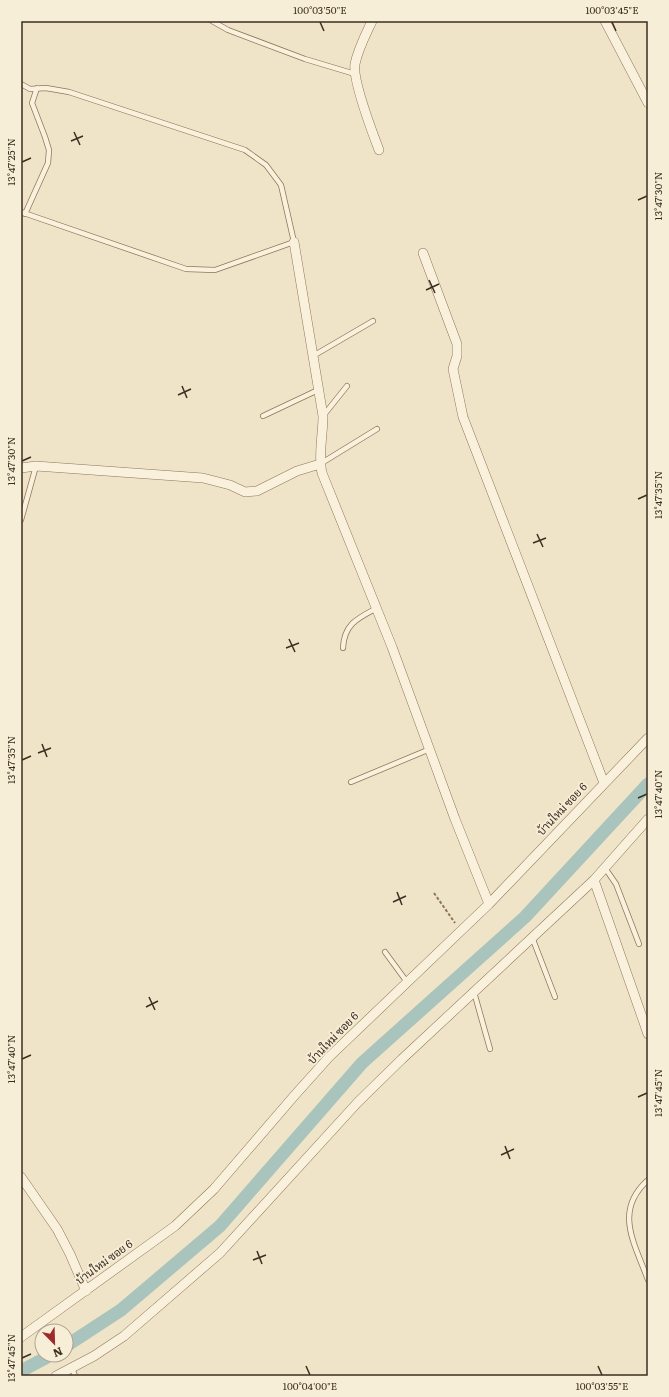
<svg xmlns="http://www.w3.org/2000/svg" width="669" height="1397" font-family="Literata,Sarabun,serif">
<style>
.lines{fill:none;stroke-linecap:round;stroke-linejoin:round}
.canal{stroke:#a9c4bc;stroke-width:13}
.lane-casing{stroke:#8d765c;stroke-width:6}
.street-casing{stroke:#8d765c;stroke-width:10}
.path{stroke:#8d765c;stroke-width:2;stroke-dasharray:3 2;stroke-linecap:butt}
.lane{stroke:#faf1dc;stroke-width:4.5}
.street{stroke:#faf1dc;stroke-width:9}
.ticks{fill:none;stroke:#3d2e20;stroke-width:1.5}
.labels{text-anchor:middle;stroke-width:3.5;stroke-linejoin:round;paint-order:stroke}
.street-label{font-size:11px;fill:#3d2e20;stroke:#f7eed8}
.neatline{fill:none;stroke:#3d2e20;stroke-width:1.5}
.ticks-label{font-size:10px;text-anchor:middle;fill:#3d2e20}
</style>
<rect width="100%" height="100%" fill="#f0e4c8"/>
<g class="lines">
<!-- canal -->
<path class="canal" d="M 66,1346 L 121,1310 L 220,1226 L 362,1063 L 525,917 L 648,784
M 21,1371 L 51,1355"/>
<defs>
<path id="lane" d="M 212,21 L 228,30 L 305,59 L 355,74
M 21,84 L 30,89 L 46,88 L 69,92 L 245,150 L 266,165 L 281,185 L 294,242 L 215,270 L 186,269 L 21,212
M 25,214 L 48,163 L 49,150 L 45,137 L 32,103 L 37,88
M 313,356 L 373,321
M 263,416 L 318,390
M 323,416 L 347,386
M 320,464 L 377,429
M 21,520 L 36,466
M 343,648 C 344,624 358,618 377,608
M 351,782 L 430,749
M 605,868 L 616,884 L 639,944
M 532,937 L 555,997
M 385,952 L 407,982
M 474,992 L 490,1049
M 648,1180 C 613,1211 635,1244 648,1280
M 72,1368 L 75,1376"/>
<path id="street" d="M 372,21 C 366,34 358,49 355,64 C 352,80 373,134 379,150
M 605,21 L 648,103
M 294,242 L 323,416 C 323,434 318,456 322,473 L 392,647 L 455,819 L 489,904
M 423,253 L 457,344 L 457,356 L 453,369 L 463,417 L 604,783
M 21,468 L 36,466 L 203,478 L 230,485 L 245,492 L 257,491 L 297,471 L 320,464
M 594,880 L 648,1034
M 21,1177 L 57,1229 L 70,1254 L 86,1291
M 21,1337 L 175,1226 L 214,1189 L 294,1096 L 329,1057 L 489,904 L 648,738
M 56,1376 L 94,1356 L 124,1336 L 220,1253 L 358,1102 L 402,1059 L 594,880 L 648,819"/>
</defs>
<!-- lane casing -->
<use href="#lane" class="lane-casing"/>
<!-- street casing -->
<use href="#street" class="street-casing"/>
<!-- path -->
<path class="path" d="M 434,893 L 455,923"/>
<!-- lane -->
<use href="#lane" class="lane"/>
<!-- street -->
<use href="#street" class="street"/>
</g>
<!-- ticks -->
<path class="ticks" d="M 320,22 L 324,31M 612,22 L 616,31M 74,132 L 80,145M 71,141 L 83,136M 22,162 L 31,158M 638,200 L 647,196M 429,280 L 435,293M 426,290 L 439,284M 182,386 L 187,398M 178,395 L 191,389M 22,461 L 31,457M 638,499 L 647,495M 537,534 L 543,547M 533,543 L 546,538M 289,639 L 295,652M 286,648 L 299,643M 42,744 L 47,757M 38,753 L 51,748M 22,760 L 31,756M 638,798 L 647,794M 397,892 L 402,905M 393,902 L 406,896M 149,997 L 155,1010M 146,1007 L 158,1001M 22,1059 L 31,1055M 638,1097 L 647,1093M 505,1146 L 510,1159M 501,1155 L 514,1149M 257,1251 L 262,1264M 253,1260 L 266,1255M 22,1358 L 31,1354M 306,1366 L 310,1375M 598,1366 L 602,1375"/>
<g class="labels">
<!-- street labels -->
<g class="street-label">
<text transform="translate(562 809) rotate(-47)" y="4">บ้านใหม่ ซอย 6</text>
<text transform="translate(333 1038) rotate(-46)" y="4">บ้านใหม่ ซอย 6</text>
<text transform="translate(104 1262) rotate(-36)" y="4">บ้านใหม่ ซอย 6</text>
</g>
</g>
<!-- border -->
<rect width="669" height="1397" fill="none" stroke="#f7eed8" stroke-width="44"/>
<!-- north arrow -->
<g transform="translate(54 1343) rotate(157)"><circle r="19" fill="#f7eed8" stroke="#ada18e"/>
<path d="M0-3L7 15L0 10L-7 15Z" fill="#9e2a2b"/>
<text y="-6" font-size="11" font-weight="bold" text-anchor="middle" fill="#3d2e20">N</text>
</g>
<rect x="22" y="22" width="625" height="1353" class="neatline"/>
<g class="ticks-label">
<text x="320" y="14">100°03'50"E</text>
<text x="612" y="14">100°03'45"E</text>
<text transform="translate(11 162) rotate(-90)" y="4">13°47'25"N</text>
<text transform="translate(658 196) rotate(-90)" y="4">13°47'30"N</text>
<text transform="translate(11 461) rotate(-90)" y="4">13°47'30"N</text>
<text transform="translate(658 495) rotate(-90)" y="4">13°47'35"N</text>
<text transform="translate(11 760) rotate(-90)" y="4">13°47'35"N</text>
<text transform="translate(658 794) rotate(-90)" y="4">13°47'40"N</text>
<text transform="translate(11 1059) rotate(-90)" y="4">13°47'40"N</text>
<text transform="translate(658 1093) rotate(-90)" y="4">13°47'45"N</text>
<text transform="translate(11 1358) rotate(-90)" y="4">13°47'45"N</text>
<text x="310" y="1390">100°04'00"E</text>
<text x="602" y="1390">100°03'55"E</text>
</g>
</svg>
